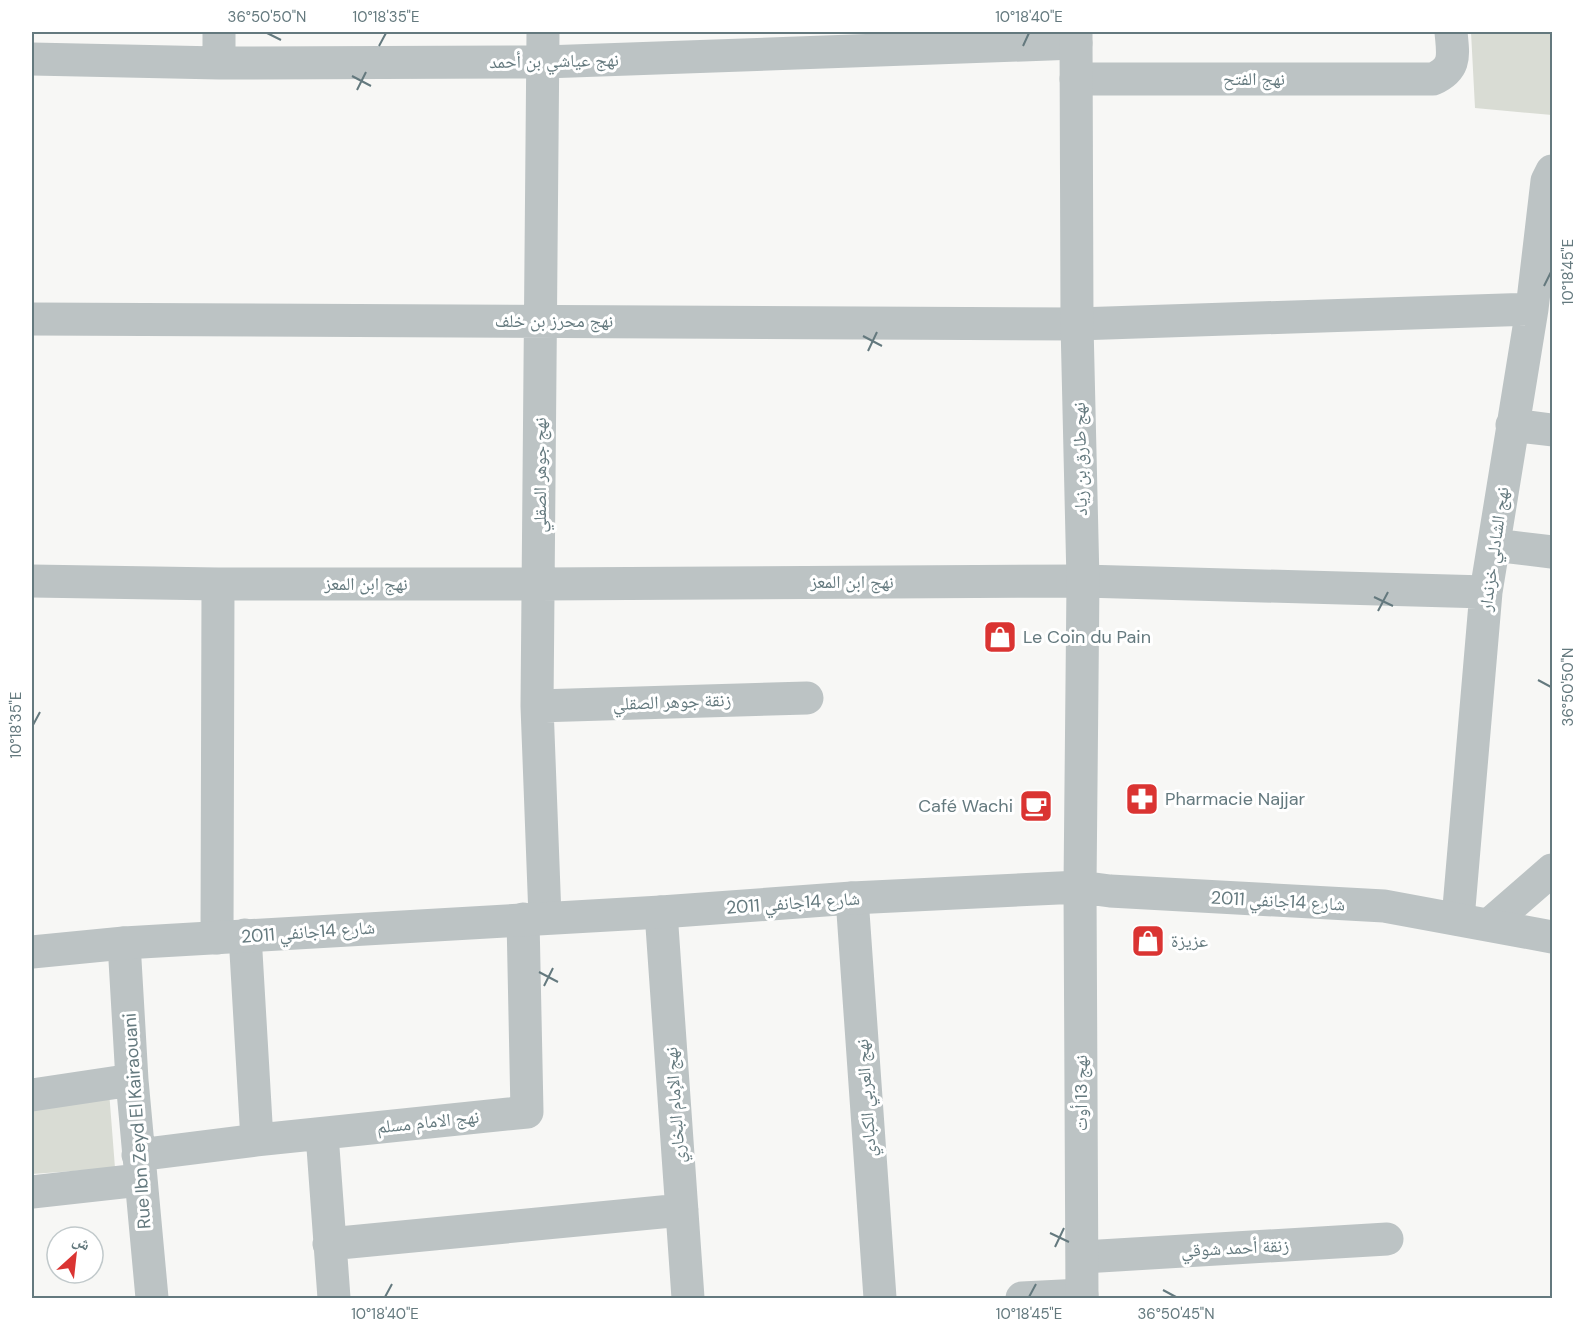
<svg xmlns="http://www.w3.org/2000/svg" width="1584" height="1330" font-family="'DM Sans','Noto Naskh Arabic',sans-serif">
<style>
.green{fill:#d9dcd4}
.lines{fill:none;stroke-linecap:round;stroke-linejoin:round}
.minor{stroke:#bcc3c4;stroke-width:33}
.tertiary{stroke:#bcc3c4;stroke-width:33}
.ticks{fill:none;stroke:#64797e;stroke-width:2}
.labels{text-anchor:middle;stroke-width:6;stroke-linejoin:round;paint-order:stroke}
.street-label{font-size:18px;fill:#64797e;stroke:#fff}
.poi-label{font-size:18px;fill:#64797e;stroke:#fff;text-anchor:start}
.neatline{fill:none;stroke:#64797e;stroke-width:2}
.ticks-label{font-size:15px;text-anchor:middle;fill:#64797e}
</style>
<rect width="100%" height="100%" fill="#f7f7f5"/>
<!-- green -->
<path class="green" d="M 1471,32 L 1552,32 L 1552,115 L 1475,108 Z
M 109,1091 L 115,1168 L 32,1174 L 32,1096 Z"/>
<g class="lines">
<!-- minor -->
<path class="minor" d="M 219,32 L 219,63
M 543,32 L 537,706 L 545,917
M 32,59 L 219,63 L 544,62 L 1076,43
M 1076,79 L 1433,79 C 1457,68 1453,55 1451,32
M 32,319 L 1077,324 L 1532,309
M 1512,425 L 1552,430
M 1494,545 L 1552,552
M 32,581 L 218,584 L 539,584 L 1083,581 L 1486,592
M 537,706 L 807,698
M 852,898 L 880,1298
M 661,912 L 688,1298
M 1458,919 L 1486,592 L 1532,309 L 1547,181 L 1552,171
M 1490,924 L 1552,870
M 245,935 L 257,1140
M 217,938 L 218,584
M 124,943 L 132,1080 L 152,1298
M 32,1095 L 132,1080
M 322,1134 L 334,1298
M 138,1155 L 257,1140 L 527,1112 L 523,919
M 32,1192 L 140,1180
M 329,1244 L 682,1210
M 1083,1257 L 1387,1239
M 1022,1298 L 1082,1295"/>
<!-- tertiary -->
<path class="tertiary" d="M 1076,32 L 1077,324 L 1083,581 L 1080,887 L 1082,1298
M 32,952 L 124,943 L 661,912 L 852,898 L 1080,887 L 1110,891 L 1384,906 L 1552,937"/>
</g>
<!-- ticks -->
<path class="ticks" d="M 267,33 L 281,40M 379,46 L 386,33M 1023,46 L 1029,33M 352,76 L 371,86M 357,90 L 366,72M 1544,286 L 1551,272M 863,336 L 882,346M 868,351 L 877,332M 1374,597 L 1393,606M 1378,611 L 1388,592M 1538,680 L 1551,687M 33,725 L 40,712M 539,972 L 558,982M 544,986 L 553,968M 1050,1233 L 1069,1242M 1055,1247 L 1064,1228M 1163,1290 L 1176,1297M 385,1297 L 392,1284M 1029,1297 L 1036,1284"/>
<!-- icons -->
<defs>
<symbol id="shop-square" viewBox="-11 -11 22 22"><rect x="-9" y="-9" width="18" height="18" rx="4" fill="#da3432" stroke="#fff"/><path d="M-5-2.5h2.3a2.7 3.5 0 0 1 5.4 0H5L5.5 6h-11ZM-1.5-2.5h3a1.5 2.3 0 0 0-3 0Z" fill="#fff"/></symbol>
<symbol id="pharmacy-square" viewBox="-11 -11 22 22"><rect x="-9" y="-9" width="18" height="18" rx="4" fill="#da3432" stroke="#fff"/><path d="M-2-6h4v4h4v4h-4v4h-4v-4h-4v-4h4Z" fill="#fff"/></symbol>
<symbol id="cafe-square" viewBox="-11 -11 22 22"><rect x="-9" y="-9" width="18" height="18" rx="4" fill="#da3432" stroke="#fff"/><path d="M-5.5-4.5H6V0H3Q3 3.5 0 3.5H-2.5Q-5.5 3.5-5.5 0ZM3-3.2v2h1.7v-2ZM-6 4.5H4V6H-6Z" fill="#fff"/></symbol>
</defs>
<g fill-rule="evenodd">
<use href="#shop-square" x="981" y="618" width="38" height="38"/>
<use href="#pharmacy-square" x="1123" y="780" width="38" height="38"/>
<use href="#cafe-square" x="1017" y="787" width="38" height="38"/>
<use href="#shop-square" x="1129" y="922" width="38" height="38"/>
</g>
<g class="labels">
<!-- street labels -->
<g class="street-label">
<text transform="translate(554 61) rotate(-1)" y="6">نهج عياشي بن أحمد</text>
<text x="1254" y="85">نهج الفتح</text>
<text x="554" y="327">نهج محرز بن خلف</text>
<text transform="translate(1080 459) rotate(-91)" y="6">نهج طارق بن زياد</text>
<text transform="translate(540 475) rotate(-90)" y="6">نهج جوهر الصقلي</text>
<text transform="translate(1494 549) rotate(-82)" y="6">نهج الشادلي خزندار</text>
<text x="852" y="588">نهج ابن المعز</text>
<text x="366" y="590">نهج ابن المعز</text>
<text transform="translate(672 702) rotate(-2)" y="6">زنقة جوهر الصقلي</text>
<text transform="translate(1278 901) rotate(3)" y="6">شارع 14جانفي 2011</text>
<text transform="translate(793 903) rotate(-4)" y="6">شارع 14جانفي 2011</text>
<text transform="translate(308 932) rotate(-4)" y="6">شارع 14جانفي 2011</text>
<text transform="translate(1081 1093) rotate(-90)" y="6">نهج 13 أوت</text>
<text transform="translate(866 1098) rotate(-94)" y="6">نهج العربي الكبادي</text>
<text transform="translate(675 1105) rotate(-94)" y="6">نهج الإمام البخاري</text>
<text transform="translate(137 1121) rotate(-94)" y="6">Rue Ibn Zeyd El Kairaouani</text>
<text transform="translate(428 1122) rotate(-6)" y="6">نهج الامام مسلم</text>
<text transform="translate(1235 1248) rotate(-3)" y="6">زنقة أحمد شوقي</text>
</g>
<!-- poi labels -->
<g class="poi-label">
<text x="1023" y="643">Le Coin du Pain</text>
<text x="1165" y="805">Pharmacie Najjar</text>
<text x="1013" y="812" text-anchor="end">Café Wachi</text>
<text x="1171" y="947">عزيزة</text>
</g>
</g>
<!-- border -->
<rect width="1584" height="1330" fill="none" stroke="#ffffff" stroke-width="66"/>
<!-- north arrow -->
<g transform="translate(75 1255) rotate(27)"><circle r="28" fill="#ffffff" stroke="#c1c9cb" stroke-width="1.5"/>
<path d="M0-4.5L10 22L0 15L-10 22Z" fill="#da3432"/>
<text y="-9" font-size="16" font-weight="bold" text-anchor="middle" fill="#64797e">ش</text>
</g>
<rect x="33" y="33" width="1518" height="1264" class="neatline"/>
<g class="ticks-label">
<text x="267" y="22">36°50'50"N</text>
<text x="386" y="22">10°18'35"E</text>
<text x="1029" y="22">10°18'40"E</text>
<text transform="translate(1568 272) rotate(-90)" y="5">10°18'45"E</text>
<text transform="translate(1568 687) rotate(-90)" y="5">36°50'50"N</text>
<text transform="translate(16 725) rotate(-90)" y="5">10°18'35"E</text>
<text x="385" y="1319">10°18'40"E</text>
<text x="1029" y="1319">10°18'45"E</text>
<text x="1176" y="1319">36°50'45"N</text>
</g>
</svg>
